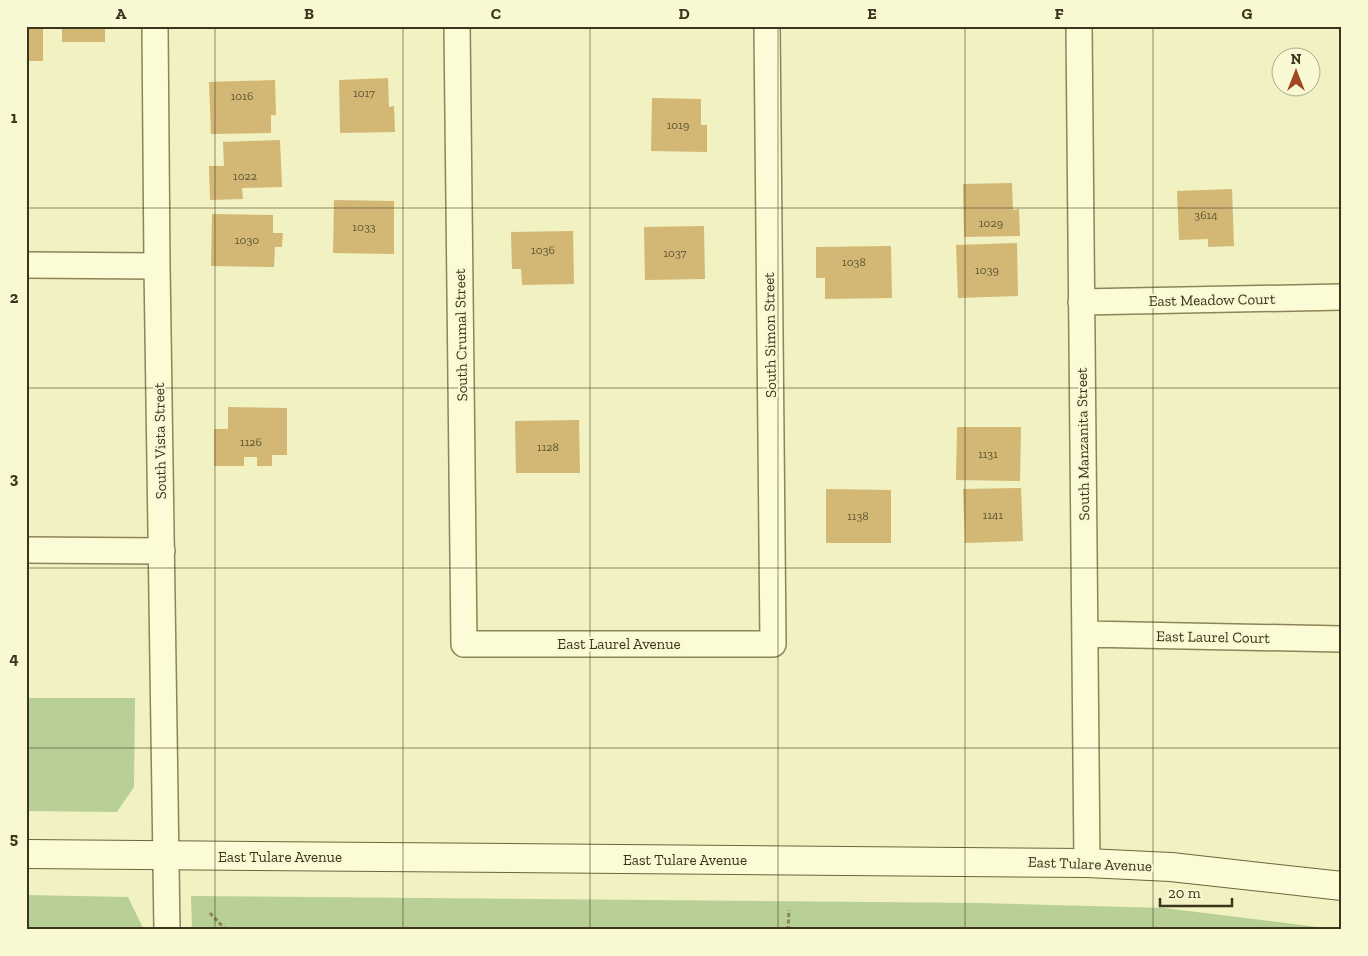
<svg xmlns="http://www.w3.org/2000/svg" width="1368" height="956" font-family="'Zilla Slab',serif">
<style>
.green{fill:#b8d095}
.building{fill:#d2b775}
.lines{fill:none;stroke-linecap:round;stroke-linejoin:round}
.street-casing{stroke:#8d8458;stroke-width:28}
.secondary-casing{stroke:#6f643b;stroke-width:30}
.path{stroke:#8d8458;stroke-width:3;stroke-dasharray:4 2.5;stroke-linecap:butt}
.street{stroke:#fbfbd6;stroke-width:25}
.secondary{stroke:#fbfbd6;stroke-width:28}
.grid{fill:none;stroke:#3b351d;stroke-width:1;stroke-opacity:0.55}
.labels{text-anchor:middle;stroke-width:4.5;stroke-linejoin:round;paint-order:stroke}
.number-label{font-size:12px;fill:#615633}
.street-label{font-size:15px;fill:#3b351d;stroke:#f8f8d2}
.neatline{fill:none;stroke:#3b351d;stroke-width:2}
.grid-label{font-size:16px;text-anchor:middle;font-weight:bold;fill:#3b351d}
</style>
<rect width="100%" height="100%" fill="#f1f1c2"/>
<!-- green -->
<path class="green" d="M 26,698 L 135,698 L 134,787 L 117,812 L 26,811 Z
M 26,895 L 128,897 L 144,930 L 26,930 Z
M 191,896 L 978,903 L 1164,908 L 1342,930 L 192,930 Z"/>
<!-- building -->
<path class="building" d="M 27,26 L 43,26 L 43,61 L 27,61 Z
M 62,26 L 105,26 L 105,42 L 62,42 Z
M 388,78 L 389,107 L 394,106 L 395,132 L 340,133 L 339,80 Z
M 275,80 L 276,115 L 271,115 L 271,133 L 211,134 L 209,82 Z
M 652,98 L 701,99 L 701,125 L 707,125 L 707,152 L 651,151 Z
M 280,140 L 282,187 L 242,188 L 243,199 L 210,200 L 209,166 L 224,166 L 223,142 Z
M 1012,183 L 1013,210 L 1019,209 L 1020,236 L 964,237 L 963,184 Z
M 1232,189 L 1234,246 L 1208,247 L 1208,239 L 1179,240 L 1177,191 Z
M 334,200 L 394,201 L 394,254 L 333,253 Z
M 212,214 L 273,215 L 273,233 L 283,233 L 282,247 L 275,247 L 274,267 L 211,266 Z
M 704,226 L 705,279 L 645,280 L 644,227 Z
M 573,231 L 574,284 L 522,285 L 521,269 L 512,269 L 511,232 Z
M 1017,243 L 1018,296 L 958,298 L 956,245 Z
M 891,246 L 892,298 L 825,299 L 825,278 L 816,278 L 816,247 Z
M 228,407 L 287,408 L 287,455 L 272,455 L 272,466 L 257,466 L 257,457 L 244,457 L 244,466 L 214,466 L 214,429 L 228,429 Z
M 579,420 L 580,473 L 516,473 L 515,421 Z
M 957,427 L 1021,427 L 1020,481 L 956,480 Z
M 1021,488 L 1023,541 L 965,543 L 963,489 Z
M 826,489 L 891,490 L 891,543 L 826,543 Z"/>
<g class="lines">
<defs>
<path id="street" d="M 155,26 L 157,266 L 167,930
M 457,26 L 464,644 L 773,644 L 767,26
M 1079,26 L 1087,863
M 26,265 L 157,266
M 1081,302 L 1342,297
M 26,550 L 162,551
M 1085,634 L 1342,639"/>
<path id="secondary" d="M 26,854 L 1087,863 L 1171,867 L 1342,886"/>
</defs>
<!-- street casing -->
<use href="#street" class="street-casing"/>
<!-- secondary casing -->
<use href="#secondary" class="secondary-casing"/>
<!-- path -->
<path class="path" d="M 210,913 L 226,930
M 602,930 L 603,930
M 788,930 L 789,910"/>
<!-- street -->
<use href="#street" class="street"/>
<!-- secondary -->
<use href="#secondary" class="secondary"/>
</g>
<!-- grid -->
<path class="grid" d="M 215,26 L 215,930M 403,26 L 403,930M 590,26 L 590,930M 778,26 L 778,930M 965,26 L 965,930M 1153,26 L 1153,930M 26,208 L 1342,208M 26,388 L 1342,388M 26,568 L 1342,568M 26,748 L 1342,748"/>
<g class="labels">
<!-- number labels -->
<g class="number-label">
<text x="364" y="97">1017</text>
<text x="242" y="100">1016</text>
<text x="678" y="129">1019</text>
<text x="245" y="180">1022</text>
<text x="1206" y="219">3614</text>
<text x="991" y="227">1029</text>
<text x="364" y="231">1033</text>
<text x="247" y="244">1030</text>
<text x="543" y="254">1036</text>
<text x="675" y="257">1037</text>
<text x="854" y="266">1038</text>
<text x="987" y="274">1039</text>
<text x="251" y="446">1126</text>
<text x="548" y="451">1128</text>
<text x="988" y="458">1131</text>
<text x="993" y="519">1141</text>
<text x="858" y="520">1138</text>
</g>
<!-- street labels -->
<g class="street-label">
<text transform="translate(1212 300) rotate(-1)" y="5">East Meadow Court</text>
<text transform="translate(461 335) rotate(-91)" y="5">South Crumal Street</text>
<text transform="translate(770 335) rotate(-91)" y="5">South Simon Street</text>
<text transform="translate(160 441) rotate(-91)" y="5">South Vista Street</text>
<text transform="translate(1083 444) rotate(-91)" y="5">South Manzanita Street</text>
<text transform="translate(1213 637) rotate(1)" y="5">East Laurel Court</text>
<text x="619" y="649">East Laurel Avenue</text>
<text x="280" y="862">East Tulare Avenue</text>
<text x="685" y="865">East Tulare Avenue</text>
<text transform="translate(1090 864) rotate(2)" y="5">East Tulare Avenue</text>
</g>
</g>
<!-- border -->
<rect width="1368" height="956" fill="none" stroke="#f8f8d2" stroke-width="55"/>
<!-- north arrow -->
<g transform="translate(1296 72)"><circle r="24" fill="#f8f8d2" stroke="#acaa8a"/>
<path d="M0-4L9 19L0 12L-9 19Z" fill="#a04723"/>
<text y="-8" font-size="14" font-weight="bold" text-anchor="middle" fill="#3b351d">N</text>
</g>
<!-- scale -->
<path d="M1160 898v8h72v-8" fill="none" stroke="#3b351d" stroke-width="2.5"/>
<text x="1168" y="898" font-size="15" fill="#3b351d" stroke="#f8f8d2" stroke-width="4" paint-order="stroke">20 m</text>
<rect x="28" y="28" width="1312" height="900" class="neatline"/>
<g class="grid-label">
<text x="121" y="19">A</text>
<text x="309" y="19">B</text>
<text x="496" y="19">C</text>
<text x="684" y="19">D</text>
<text x="872" y="19">E</text>
<text x="1059" y="19">F</text>
<text x="1247" y="19">G</text>
<text x="14" y="123">1</text>
<text x="14" y="303">2</text>
<text x="14" y="484">3</text>
<text x="14" y="664">4</text>
<text x="14" y="844">5</text>
</g>
</svg>
